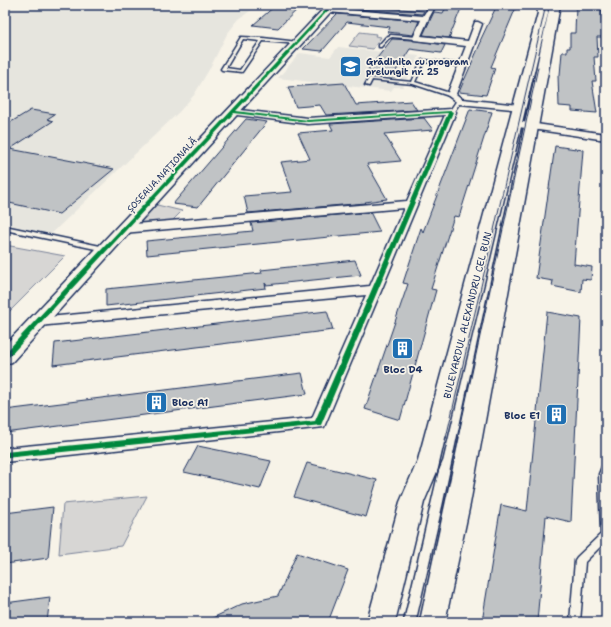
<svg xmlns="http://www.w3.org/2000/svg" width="611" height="627" font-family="'Shantell Sans',sans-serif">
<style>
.built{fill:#e6e5de}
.green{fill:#d7d6d4;stroke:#798299}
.building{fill:#c0c3c5;stroke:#1b2f5e}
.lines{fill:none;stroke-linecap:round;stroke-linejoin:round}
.lane-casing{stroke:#1b2f5e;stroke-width:3}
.street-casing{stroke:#1b2f5e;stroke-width:3}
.secondary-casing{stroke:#1b2f5e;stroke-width:3}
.lane{fill:#f7f3e8;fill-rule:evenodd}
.street{fill:#f7f3e8;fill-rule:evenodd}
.secondary{fill:#f7f3e8;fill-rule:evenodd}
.tram-far1{stroke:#1b2f5e;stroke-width:1}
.tram{stroke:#1b2f5e;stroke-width:1.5}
.cycleway-casing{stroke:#f7f3e8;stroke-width:2}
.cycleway{fill:#00873e;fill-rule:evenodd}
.labels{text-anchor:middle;stroke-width:3.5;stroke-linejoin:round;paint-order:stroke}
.far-poi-label{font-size:9px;font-weight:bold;fill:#1b2f5e;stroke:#f7f3e8;text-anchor:start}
.far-street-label{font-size:9px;fill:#1b2f5e;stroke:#f7f3e8}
.street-label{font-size:10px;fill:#1b2f5e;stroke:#f7f3e8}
.poi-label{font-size:10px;font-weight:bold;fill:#1b2f5e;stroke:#f7f3e8}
</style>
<rect width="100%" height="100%" fill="#f7f3e8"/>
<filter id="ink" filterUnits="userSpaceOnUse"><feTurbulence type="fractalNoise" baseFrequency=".025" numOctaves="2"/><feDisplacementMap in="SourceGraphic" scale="8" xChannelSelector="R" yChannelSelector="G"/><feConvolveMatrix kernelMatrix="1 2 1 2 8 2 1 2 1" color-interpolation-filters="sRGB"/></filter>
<g filter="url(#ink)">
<!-- built -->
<path class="built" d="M 5,5 L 258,5 L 239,19 L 227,34 L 210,68 L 194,95 L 179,112 L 50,235 L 5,226 Z
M 338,47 L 419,56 L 403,87 L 394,87 L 391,91 L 278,78 L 300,53 L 330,57 Z"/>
<!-- green -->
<path class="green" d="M 360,32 L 376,34 L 375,36 L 381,37 L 373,49 L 349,46 Z
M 153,204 L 182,211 L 171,222 L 140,225 L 137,219 Z
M 5,245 L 65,256 L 7,314 L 5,314 Z
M 147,496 L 121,546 L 59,554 L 63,504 Z"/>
<!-- building -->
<path class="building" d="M 276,5 L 302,5 L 278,28 L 253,25 Z
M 345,5 L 357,5 L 424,11 L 422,14 L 343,8 Z
M 447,5 L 462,6 L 449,38 L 423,35 L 434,12 L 443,13 Z
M 497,5 L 517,5 L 491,67 L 495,68 L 486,95 L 459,92 L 481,42 L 480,41 Z
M 576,5 L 601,5 L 604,37 L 597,37 L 598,57 L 594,57 L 596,81 L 592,81 L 597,113 L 572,111 L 572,107 L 559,106 L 558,75 L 560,75 L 562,52 L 567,52 L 567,48 L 570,48 L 570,33 L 575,33 Z
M 337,14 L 419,21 L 413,35 L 388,32 L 390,27 L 347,22 L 322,51 L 303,49 Z
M 392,39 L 412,40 L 445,45 L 441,53 L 410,49 L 394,74 L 367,71 Z
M 344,83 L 356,105 L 411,101 L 417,110 L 326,115 L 320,105 L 296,107 L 288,87 Z
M 470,109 L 492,112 L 459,217 L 454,216 L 431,289 L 436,290 L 400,420 L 365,409 L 408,284 L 403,283 L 421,228 L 423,232 Z
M 31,110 L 55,114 L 47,119 L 53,121 L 10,149 L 114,169 L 59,214 L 5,202 L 5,121 L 11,122 Z
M 424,118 L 433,130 L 384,134 L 401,161 L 367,164 L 387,199 L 365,202 L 366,203 L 248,213 L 244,196 L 292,192 L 281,162 L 310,159 L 298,133 L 333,130 L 330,124 Z
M 246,119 L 267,122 L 198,207 L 173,204 Z
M 555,146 L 583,150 L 574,264 L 592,267 L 591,280 L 582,279 L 581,292 L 552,286 L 553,281 L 536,278 Z
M 370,212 L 380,232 L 147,255 L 146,241 L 253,231 L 251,223 Z
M 355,260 L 361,275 L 266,285 L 265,283 L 266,288 L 106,306 L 106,289 L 262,273 L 261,270 Z
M 327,311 L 333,330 L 53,365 L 55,343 Z
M 547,312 L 581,318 L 571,522 L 546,516 L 537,622 L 482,622 L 501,505 L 527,511 Z
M 302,373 L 307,394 L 5,433 L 5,410 Z
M 198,446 L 271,461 L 260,489 L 184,472 Z
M 307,463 L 377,480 L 366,517 L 294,497 Z
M 53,507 L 48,558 L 5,564 L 5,513 Z
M 297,553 L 348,570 L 328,622 L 204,622 L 242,604 L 278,596 Z
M 50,597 L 47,622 L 5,622 L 5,603 Z"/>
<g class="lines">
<defs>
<path id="lane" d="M 391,35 L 417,37 L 419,38 L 417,39 L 392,37 L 388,39 L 381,47 L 379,47 L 379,45 L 386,37 Z
M 241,37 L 263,38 L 298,42 L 300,43 L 298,44 L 263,41 L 242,72 L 222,70 L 221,69 ZM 243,39 L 260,41 L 240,70 L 226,68 Z
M 423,60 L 464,64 L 464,66 L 463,66 L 424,62 L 415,82 L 453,94 L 453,96 L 449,96 L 413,84 L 372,80 L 369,86 L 365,85 L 369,78 L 371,78 L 412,82 L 421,61 Z
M 457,100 L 461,101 L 453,113 L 449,113 L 449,112 Z
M 5,226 L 105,247 L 108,249 L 105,251 L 5,230 Z
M 606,463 L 606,541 L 585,562 L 580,622 L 570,622 L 575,560 L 577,557 L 601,534 L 599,474 L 603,464 Z"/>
<path id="street" d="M 430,5 L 436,5 L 429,18 L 421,36 L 468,41 L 475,22 L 478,22 L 482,24 L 456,94 L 462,99 L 519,105 L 522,106 L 524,108 L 522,110 L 459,104 L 447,95 L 466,46 L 414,40 L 413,38 L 421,20 L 328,12 L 325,10 L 328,8 L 423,16 Z
M 232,109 L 308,118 L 451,109 L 456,112 L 324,427 L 5,462 L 5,448 L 312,418 L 366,295 L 38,326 L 33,325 L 31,322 L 33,319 L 38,318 L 370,286 L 404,208 L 123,233 L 119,232 L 117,229 L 119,226 L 123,225 L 407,201 L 445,115 L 308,124 L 229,114 L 227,112 L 229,110 Z
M 515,121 L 606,134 L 606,140 L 512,126 L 510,124 L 512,122 Z"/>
<path id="secondary" d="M 327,5 L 337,5 L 12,362 L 5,364 L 5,345 Z
M 537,5 L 547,5 L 548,13 L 442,460 L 424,502 L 395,622 L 367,622 L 400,502 L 418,460 L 538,13 Z
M 550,5 L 560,5 L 470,504 L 445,622 L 417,622 L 444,504 Z"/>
</defs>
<!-- lane casing -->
<use href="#lane" class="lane-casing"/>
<!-- street casing -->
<use href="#street" class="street-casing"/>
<!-- secondary casing -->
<use href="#secondary" class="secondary-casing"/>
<!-- lane -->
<use href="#lane" class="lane"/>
<!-- street -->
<use href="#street" class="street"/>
<!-- secondary -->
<use href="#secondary" class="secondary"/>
<!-- tram-far1 -->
<path class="tram-far1" d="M 446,438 L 546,5
M 458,438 L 538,67"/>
<!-- tram -->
<path class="tram" d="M 403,622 L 446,437
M 419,622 L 459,437"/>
<defs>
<path id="cycleway" d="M 330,5 L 333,5 L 236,111 L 308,120 L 451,111 L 453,112 L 321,425 L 5,458 L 5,452 L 315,421 L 448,113 L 308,122 L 234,113 L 7,359 L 5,359 L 5,353 Z"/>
</defs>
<!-- cycleway casing -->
<use href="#cycleway" class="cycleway-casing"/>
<!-- cycleway -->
<use href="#cycleway" class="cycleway"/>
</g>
</g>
<!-- icons -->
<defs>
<symbol id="school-square" viewBox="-11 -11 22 22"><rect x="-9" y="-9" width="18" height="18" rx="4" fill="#1f6fb2" stroke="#f7f3e8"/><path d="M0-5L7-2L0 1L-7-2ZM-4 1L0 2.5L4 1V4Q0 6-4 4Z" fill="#fff"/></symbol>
<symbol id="building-square" viewBox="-11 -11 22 22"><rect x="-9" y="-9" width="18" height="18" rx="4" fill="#1f6fb2" stroke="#f7f3e8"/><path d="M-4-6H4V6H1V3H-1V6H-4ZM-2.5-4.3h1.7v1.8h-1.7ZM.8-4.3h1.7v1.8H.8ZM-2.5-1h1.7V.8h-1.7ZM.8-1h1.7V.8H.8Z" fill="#fff"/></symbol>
</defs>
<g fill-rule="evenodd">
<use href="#school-square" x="338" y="54" width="25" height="25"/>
<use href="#building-square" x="390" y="336" width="25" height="25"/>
<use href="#building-square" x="144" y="390" width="25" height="25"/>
<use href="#building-square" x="544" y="402" width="25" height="25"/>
</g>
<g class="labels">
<!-- far-poi labels -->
<g class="far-poi-label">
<text x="366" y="65">Grădinița cu program<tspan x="366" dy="10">prelungit nr. 25</tspan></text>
</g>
<!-- far-street labels -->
<g class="far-street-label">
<text transform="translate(162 175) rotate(-47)" y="3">ȘOSEAUA NAȚIONALĂ</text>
</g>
<!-- street labels -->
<g class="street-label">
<text transform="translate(467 315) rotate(-76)" y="4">BULEVARDUL ALEXANDRU CEL BUN</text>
</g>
<!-- poi labels -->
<g class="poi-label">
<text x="403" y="373">Bloc D4</text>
<text x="172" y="406" text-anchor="start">Bloc A1</text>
<text x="540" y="419" text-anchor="end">Bloc E1</text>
</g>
</g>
<!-- margin -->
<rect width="611" height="627" fill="none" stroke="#f7f3e8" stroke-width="20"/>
<rect x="10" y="10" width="591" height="607" fill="none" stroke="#1b2f5e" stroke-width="1.5" filter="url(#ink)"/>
</svg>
